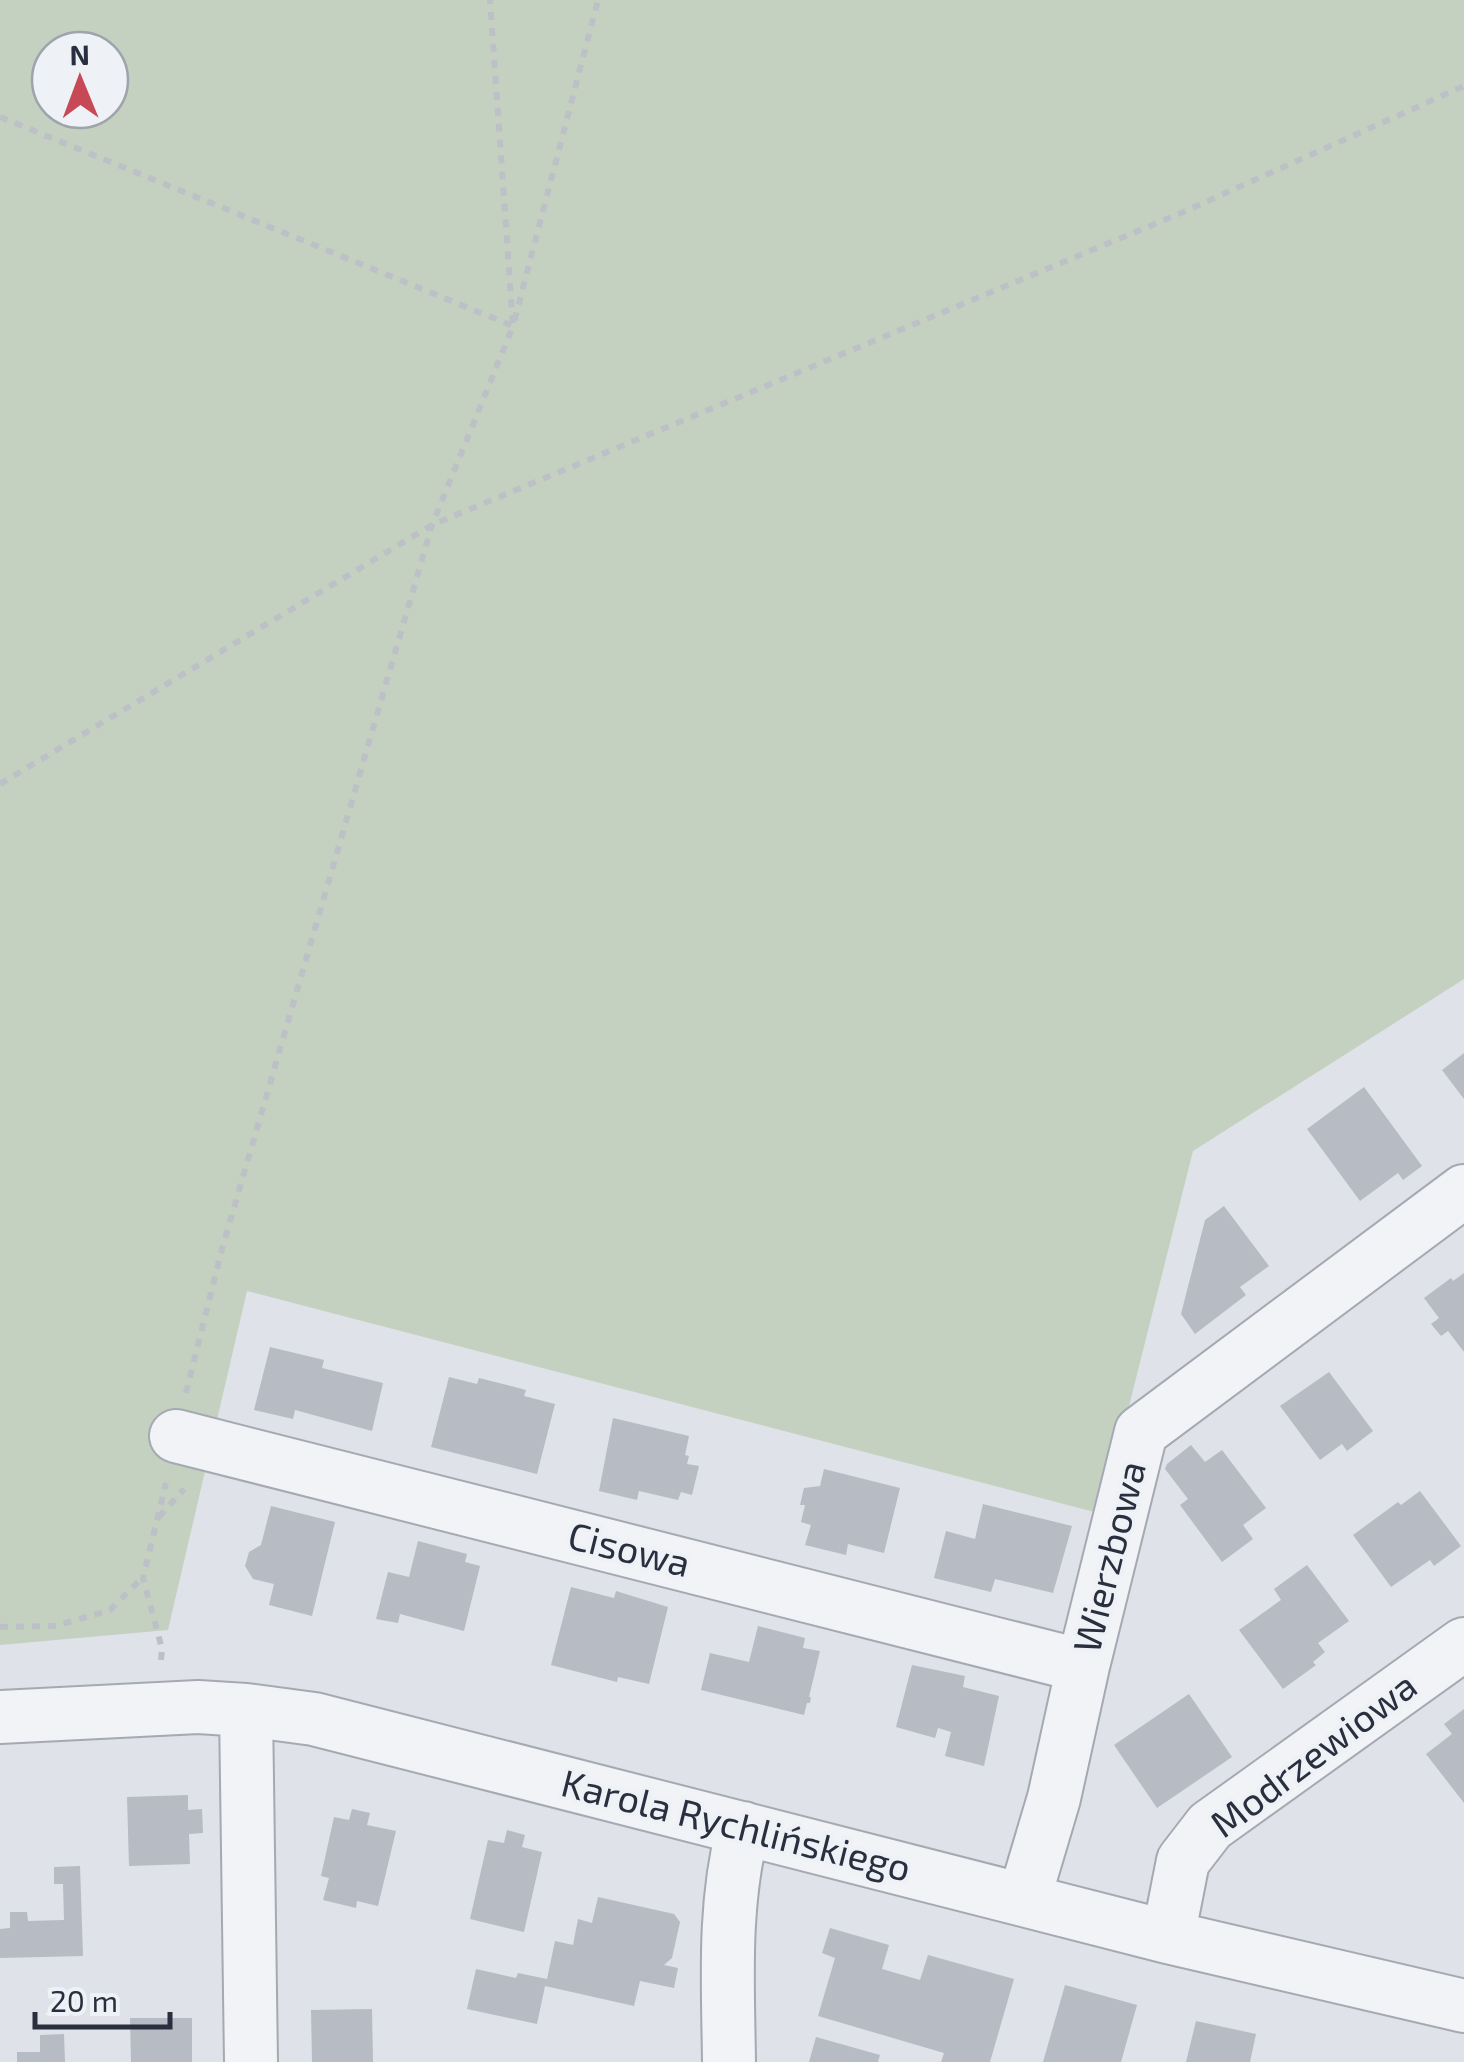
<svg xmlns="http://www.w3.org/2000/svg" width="1464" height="2062" font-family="'Exo 2',sans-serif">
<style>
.green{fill:#c4d1c0;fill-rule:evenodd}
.building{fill:#b6bbc4}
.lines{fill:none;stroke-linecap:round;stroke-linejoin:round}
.minor-casing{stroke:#a5a9b2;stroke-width:56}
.path{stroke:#bdc0c6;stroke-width:6;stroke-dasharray:8 8;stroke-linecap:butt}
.minor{stroke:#f1f3f6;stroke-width:52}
.labels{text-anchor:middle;stroke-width:8;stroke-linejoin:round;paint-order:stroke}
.street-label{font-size:38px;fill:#292f3e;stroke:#eef1f5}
</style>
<rect width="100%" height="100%" fill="#dfe2e8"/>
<!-- green -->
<path class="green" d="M 0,0 L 1464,0 L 1464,979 L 1193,1151 L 1102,1514 L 247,1291 L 168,1630 L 0,1645 ZM 50,50 L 110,50 L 110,110 L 50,110 Z"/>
<!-- building -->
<path class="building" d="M 1464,1053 L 1464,1099 L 1442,1070 Z
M 1364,1087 L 1422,1166 L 1403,1180 L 1398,1173 L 1360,1201 L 1307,1129 Z
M 1224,1206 L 1269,1266 L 1240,1287 L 1246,1295 L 1195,1334 L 1181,1314 L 1205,1220 Z
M 1464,1273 L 1464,1352 L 1448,1331 L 1441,1336 L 1431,1324 L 1439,1318 L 1424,1298 L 1451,1278 L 1453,1281 Z
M 270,1347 L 324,1360 L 322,1368 L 383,1383 L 372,1431 L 295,1410 L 293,1419 L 254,1410 Z
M 1329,1372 L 1373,1431 L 1347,1451 L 1342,1444 L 1320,1460 L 1280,1406 Z
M 449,1377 L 477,1384 L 479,1378 L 503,1384 L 526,1390 L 524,1396 L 555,1404 L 537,1474 L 431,1447 Z
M 613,1418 L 689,1436 L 685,1455 L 689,1456 L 687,1464 L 699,1466 L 692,1495 L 681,1492 L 678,1500 L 639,1491 L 637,1500 L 599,1491 Z
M 1191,1445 L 1205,1462 L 1222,1450 L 1266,1508 L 1243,1525 L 1253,1539 L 1222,1562 L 1180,1505 L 1188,1499 L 1165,1469 L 1167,1464 Z
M 824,1469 L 900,1488 L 884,1553 L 848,1544 L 846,1555 L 805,1545 L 811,1525 L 801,1522 L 805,1505 L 800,1505 L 804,1488 L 820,1486 Z
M 1420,1491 L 1461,1546 L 1434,1566 L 1430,1560 L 1391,1587 L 1353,1535 L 1398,1502 L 1401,1505 Z
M 983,1504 L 1072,1526 L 1053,1593 L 995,1579 L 991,1592 L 934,1578 L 946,1531 L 975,1539 Z
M 271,1506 L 335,1522 L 312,1616 L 269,1605 L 274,1584 L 253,1579 L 245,1566 L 249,1552 L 261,1545 Z
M 418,1541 L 467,1554 L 465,1562 L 480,1566 L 464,1631 L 400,1614 L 398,1623 L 376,1619 L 388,1572 L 409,1577 Z
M 1307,1565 L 1349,1621 L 1318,1643 L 1325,1652 L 1313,1662 L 1316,1665 L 1283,1689 L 1239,1630 L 1281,1600 L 1274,1589 Z
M 571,1587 L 614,1598 L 616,1591 L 668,1607 L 649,1684 L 618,1677 L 617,1682 L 551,1665 Z
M 758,1626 L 805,1638 L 803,1648 L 820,1651 L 809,1697 L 811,1697 L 810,1703 L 807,1703 L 804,1715 L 701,1690 L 710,1653 L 749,1662 Z
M 912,1665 L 965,1676 L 963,1687 L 999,1696 L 984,1766 L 945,1756 L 951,1732 L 938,1728 L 935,1738 L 896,1727 Z
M 1189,1694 L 1232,1757 L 1157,1808 L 1114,1745 Z
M 1464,1709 L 1464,1803 L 1426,1754 L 1452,1734 L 1444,1724 Z
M 188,1795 L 188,1810 L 202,1809 L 203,1833 L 189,1834 L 190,1864 L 129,1866 L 127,1797 Z
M 352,1809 L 370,1813 L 367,1825 L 396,1831 L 378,1906 L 357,1901 L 356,1908 L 323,1900 L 329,1878 L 321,1876 L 334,1817 L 349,1820 Z
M 507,1830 L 525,1835 L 522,1847 L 542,1852 L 524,1932 L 470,1919 L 488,1840 L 504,1843 Z
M 80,1866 L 83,1956 L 0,1958 L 0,1929 L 10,1928 L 10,1912 L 27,1912 L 28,1921 L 64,1920 L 63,1884 L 54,1884 L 54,1867 Z
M 598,1897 L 674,1914 L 680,1922 L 672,1958 L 664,1965 L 678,1968 L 674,1988 L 640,1981 L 634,2006 L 545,1986 L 537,2024 L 467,2009 L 476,1969 L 516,1978 L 518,1973 L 547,1979 L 555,1941 L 573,1945 L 578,1919 L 592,1923 Z
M 830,1928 L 889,1945 L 882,1969 L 920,1980 L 928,1955 L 1014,1979 L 990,2062 L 941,2062 L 944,2053 L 818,2016 L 835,1958 L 822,1953 Z
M 1065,1985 L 1137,2005 L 1121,2062 L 1043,2062 Z
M 372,2009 L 373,2062 L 312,2062 L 311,2010 Z
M 130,2018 L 192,2018 L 192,2062 L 131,2062 Z
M 1196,2021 L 1256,2034 L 1250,2062 L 1186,2062 Z
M 64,2034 L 65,2062 L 17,2062 L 17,2052 L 40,2052 L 40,2035 Z
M 816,2037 L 880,2055 L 878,2062 L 809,2062 Z"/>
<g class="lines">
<defs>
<path id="minor" d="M 176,1436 L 1083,1666
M 246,1710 L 251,2062
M 0,1717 L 198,1707 L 246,1710 L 314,1719 L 1168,1937 L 1464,2006
M 1024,1899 L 1054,1798 L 1083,1666 L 1141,1432 L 1464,1191
M 1168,1937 L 1183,1861 L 1210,1826 L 1464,1644
M 729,2062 C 728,1981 723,1907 743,1828"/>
</defs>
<!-- minor casing -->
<use href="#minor" class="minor-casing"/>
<!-- path -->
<path class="path" d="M 0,117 L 513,326 L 598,0
M 0,784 L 432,525 L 1181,213 L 1464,86
M 186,1393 L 222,1249 L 432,525 L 513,326 L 490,0
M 159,1517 L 184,1489
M 0,1627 L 56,1626 L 110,1610 L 142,1578
M 161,1660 L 162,1649 L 143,1578 L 166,1483"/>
<!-- minor -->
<use href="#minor" class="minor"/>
</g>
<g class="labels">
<!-- street labels -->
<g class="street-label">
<text transform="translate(629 1550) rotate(14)" y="13">Cisowa</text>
<text transform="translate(1110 1557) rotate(-76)" y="13">Wierzbowa</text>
<text transform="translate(1314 1755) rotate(-37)" y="13">Modrzewiowa</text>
<text transform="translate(736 1826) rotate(14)" y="13">Karola Rychlińskiego</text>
</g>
</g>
<!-- north arrow -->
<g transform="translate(80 80) rotate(359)"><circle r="48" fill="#eef1f5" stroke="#9fa3ac" stroke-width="2.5"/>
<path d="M0-8L18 38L0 25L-18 38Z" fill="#c84956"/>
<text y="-15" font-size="28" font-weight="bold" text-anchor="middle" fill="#292f3e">N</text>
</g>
<!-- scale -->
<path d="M35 2012v15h135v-15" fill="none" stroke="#292f3e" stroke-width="5"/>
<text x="50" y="2012" font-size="30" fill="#292f3e" stroke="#eef1f5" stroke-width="8" paint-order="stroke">20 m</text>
</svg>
